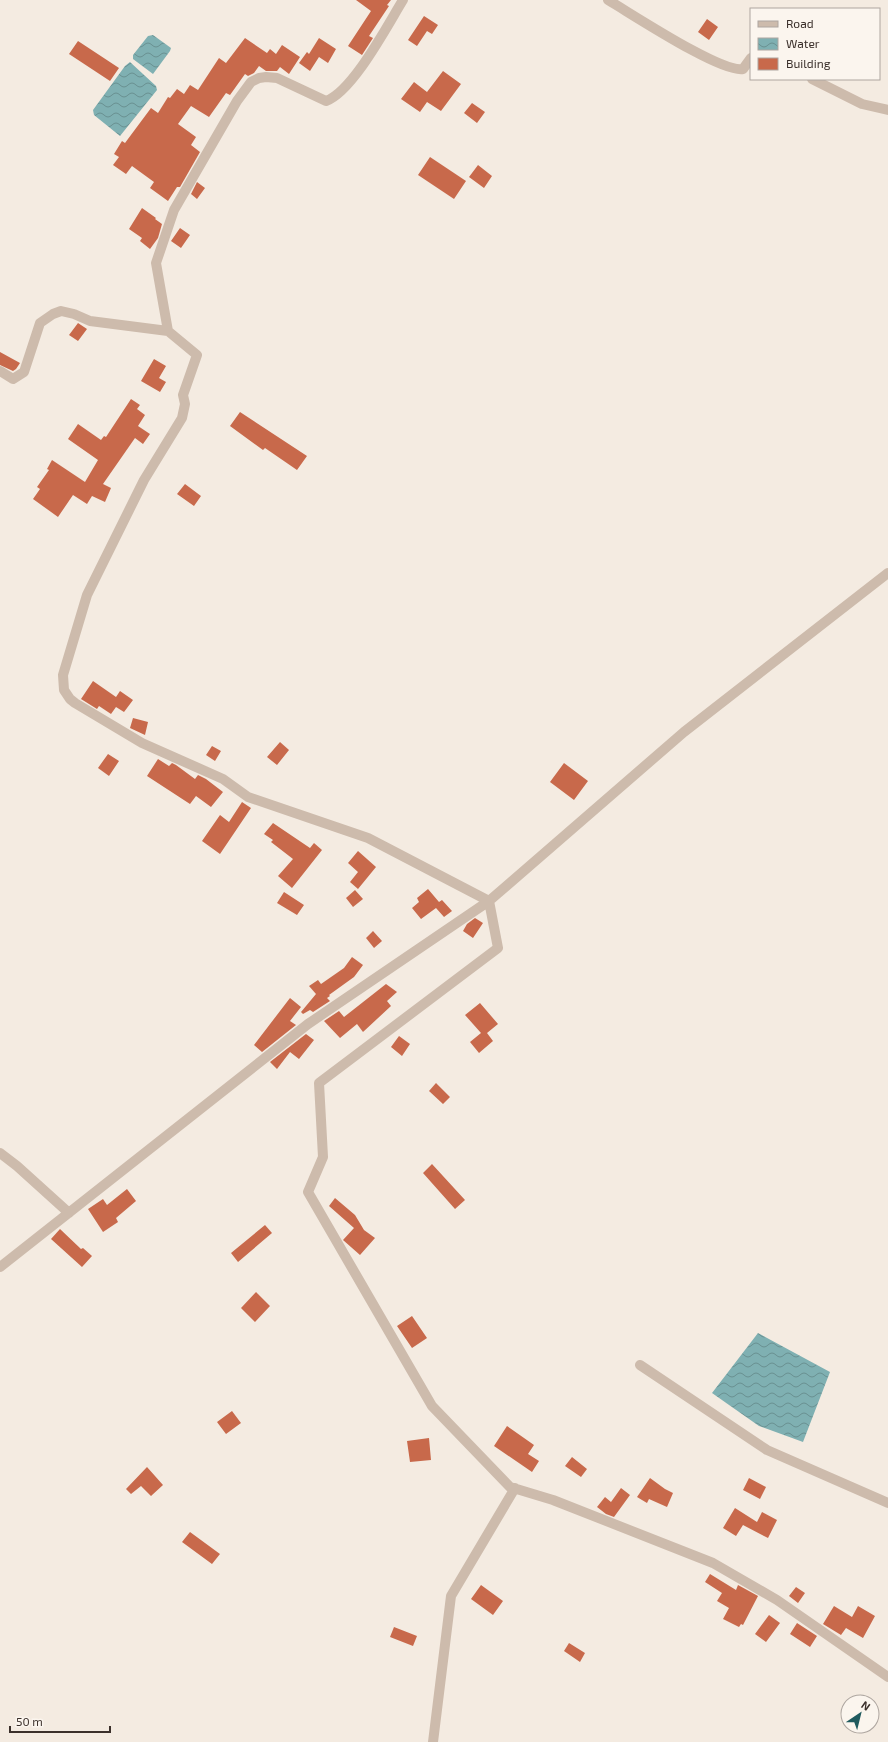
<svg xmlns="http://www.w3.org/2000/svg" width="888" height="1742" font-family="'Exo 2',sans-serif">
<style>
.water{fill:url(#water-waves)}
.building{fill:#c8694b}
.lines{fill:none;stroke-linecap:round;stroke-linejoin:round}
.minor{stroke:#cdbbac;stroke-width:10}
</style>
<defs>
<pattern id="water-waves" width="16" height="10" patternUnits="userSpaceOnUse"><rect width="16" height="10" fill="#7fb0b2"/><path d="M0 5q4-4 8 0t8 0" fill="none" stroke="#699091"/></pattern>
</defs>
<rect width="100%" height="100%" fill="#f4ebe1"/>
<!-- water -->
<path class="water" d="M 153,35 L 171,48 L 170,51 L 153,74 L 133,59 L 133,55 L 148,36 Z
M 130,62 L 156,86 L 157,90 L 120,136 L 94,115 L 93,110 L 125,66 Z
M 758,1333 L 830,1372 L 803,1442 L 759,1426 L 712,1393 Z"/>
<!-- building -->
<path class="building" d="M 356,0 L 391,0 L 387,5 L 389,6 L 369,36 L 373,38 L 362,55 L 348,46 L 371,11 Z
M 424,16 L 438,25 L 432,34 L 427,31 L 417,46 L 408,40 Z
M 707,19 L 718,27 L 709,40 L 698,32 Z
M 245,38 L 267,53 L 270,49 L 276,54 L 282,45 L 300,57 L 289,74 L 280,67 L 277,71 L 266,71 L 259,66 L 254,73 L 248,76 L 245,74 L 230,95 L 226,93 L 209,117 L 191,106 L 178,124 L 196,137 L 191,145 L 200,152 L 180,187 L 177,187 L 168,201 L 150,188 L 154,182 L 132,166 L 126,174 L 113,165 L 119,157 L 114,154 L 122,141 L 125,143 L 151,108 L 158,113 L 168,97 L 170,98 L 177,89 L 184,94 L 190,85 L 198,90 L 219,58 L 226,63 Z
M 319,38 L 336,49 L 328,63 L 319,57 L 310,71 L 299,63 L 307,52 L 309,54 Z
M 78,41 L 119,68 L 110,81 L 69,54 Z
M 443,71 L 461,84 L 441,111 L 427,102 L 420,112 L 401,99 L 414,82 L 427,92 Z
M 472,103 L 485,112 L 477,123 L 464,113 Z
M 430,157 L 466,181 L 454,199 L 418,175 Z
M 478,165 L 492,176 L 484,188 L 469,177 Z
M 197,182 L 205,188 L 197,199 L 191,194 Z
M 142,208 L 156,218 L 155,219 L 162,224 L 158,238 L 150,249 L 140,241 L 142,238 L 129,229 Z
M 180,228 L 190,235 L 181,248 L 171,241 Z
M 78,323 L 87,329 L 78,341 L 69,335 Z
M 0,352 L 20,363 L 16,369 L 13,371 L 0,365 Z
M 154,359 L 166,366 L 159,378 L 166,382 L 160,392 L 141,381 Z
M 131,399 L 140,405 L 137,409 L 145,415 L 138,426 L 150,434 L 143,444 L 135,438 L 103,484 L 111,488 L 105,502 L 92,496 L 87,504 L 73,495 L 58,517 L 33,499 L 40,489 L 37,487 L 49,470 L 47,469 L 52,460 L 85,482 L 98,460 L 68,439 L 78,424 L 101,440 L 104,436 L 106,437 Z
M 240,412 L 307,456 L 297,470 L 265,448 L 263,450 L 230,426 Z
M 185,484 L 201,496 L 194,506 L 177,494 Z
M 93,681 L 116,697 L 120,691 L 133,700 L 124,712 L 116,707 L 111,714 L 99,706 L 97,709 L 81,699 Z
M 133,718 L 148,722 L 145,735 L 130,728 Z
M 280,742 L 289,750 L 277,765 L 267,757 Z
M 212,746 L 221,751 L 215,761 L 206,755 Z
M 108,754 L 119,761 L 109,776 L 98,768 Z
M 158,759 L 169,766 L 172,763 L 176,765 L 195,779 L 198,775 L 206,779 L 223,792 L 211,807 L 196,796 L 190,804 L 147,776 Z
M 564,763 L 588,781 L 574,800 L 550,782 Z
M 242,802 L 251,808 L 220,854 L 202,841 L 220,815 L 229,822 Z
M 273,823 L 310,848 L 314,843 L 322,850 L 292,888 L 278,876 L 293,859 L 271,842 L 273,840 L 264,834 Z
M 358,851 L 376,867 L 358,889 L 350,882 L 358,872 L 348,863 Z
M 428,889 L 439,902 L 442,900 L 452,911 L 444,917 L 436,908 L 421,919 L 412,908 L 419,902 L 417,898 Z
M 355,890 L 363,899 L 353,907 L 346,898 Z
M 284,892 L 304,905 L 297,915 L 277,903 Z
M 475,918 L 483,923 L 473,938 L 463,931 L 467,924 Z
M 373,931 L 382,941 L 374,948 L 366,938 Z
M 352,957 L 363,965 L 354,977 L 329,995 L 330,996 L 327,998 L 330,1001 L 313,1012 L 310,1010 L 303,1014 L 301,1012 L 316,994 L 309,986 L 318,980 L 321,984 L 344,968 Z
M 386,984 L 397,992 L 387,1001 L 391,1006 L 363,1032 L 357,1024 L 340,1038 L 324,1021 L 339,1011 L 344,1017 Z
M 290,998 L 301,1007 L 290,1021 L 296,1025 L 262,1052 L 254,1045 Z
M 480,1003 L 498,1024 L 487,1033 L 493,1041 L 479,1053 L 470,1042 L 481,1033 L 465,1015 Z
M 306,1034 L 314,1040 L 299,1059 L 290,1052 L 277,1069 L 270,1062 Z
M 399,1036 L 410,1044 L 402,1056 L 391,1047 Z
M 436,1083 L 450,1097 L 443,1104 L 429,1091 Z
M 432,1164 L 465,1200 L 455,1209 L 423,1173 Z
M 127,1189 L 136,1201 L 116,1218 L 118,1222 L 103,1232 L 88,1209 L 103,1199 L 107,1205 Z
M 335,1198 L 355,1215 L 364,1230 L 375,1238 L 360,1255 L 343,1240 L 354,1228 L 329,1206 Z
M 265,1225 L 272,1233 L 238,1262 L 231,1253 Z
M 60,1229 L 81,1249 L 83,1248 L 92,1256 L 82,1267 L 51,1239 Z
M 256,1292 L 270,1306 L 255,1322 L 241,1308 Z
M 412,1316 L 427,1338 L 412,1348 L 397,1326 Z
M 232,1411 L 241,1423 L 226,1434 L 217,1422 Z
M 507,1426 L 534,1445 L 528,1454 L 539,1461 L 532,1472 L 494,1446 Z
M 429,1438 L 431,1460 L 410,1462 L 407,1441 Z
M 572,1457 L 587,1469 L 581,1477 L 565,1466 Z
M 147,1467 L 163,1485 L 151,1496 L 141,1486 L 131,1494 L 126,1489 Z
M 650,1478 L 665,1489 L 673,1493 L 667,1507 L 649,1499 L 647,1503 L 637,1497 Z
M 749,1478 L 766,1487 L 760,1499 L 743,1490 Z
M 621,1488 L 630,1495 L 614,1517 L 606,1514 L 597,1507 L 605,1497 L 611,1502 Z
M 735,1508 L 757,1522 L 762,1512 L 777,1520 L 768,1538 L 743,1525 L 736,1536 L 723,1528 Z
M 190,1532 L 220,1554 L 212,1564 L 182,1542 Z
M 710,1574 L 736,1590 L 738,1585 L 758,1596 L 743,1625 L 741,1624 L 739,1627 L 723,1619 L 729,1608 L 717,1601 L 722,1593 L 705,1582 Z
M 481,1585 L 503,1601 L 493,1615 L 471,1599 Z
M 796,1587 L 805,1593 L 798,1603 L 789,1596 Z
M 834,1606 L 852,1617 L 858,1606 L 875,1616 L 863,1638 L 846,1628 L 841,1635 L 823,1624 Z
M 769,1615 L 780,1623 L 766,1642 L 755,1634 Z
M 797,1623 L 817,1636 L 810,1647 L 790,1634 Z
M 394,1627 L 417,1636 L 413,1646 L 390,1637 Z
M 569,1643 L 585,1653 L 580,1662 L 564,1651 Z"/>
<g class="lines">
<!-- minor -->
<path class="minor" d="M 403,0 C 387,26 353,91 326,101 L 277,78 L 266,77 L 259,78 L 251,82 L 237,101 L 174,210 L 156,263 L 168,331 L 197,355 L 183,395 L 185,404 L 182,418 L 144,480 L 87,595 L 63,675 L 64,690 L 70,699 L 75,703 L 142,743 L 223,779 L 248,797 L 368,838 L 489,901 L 498,948 L 319,1083 L 323,1157 L 308,1192 L 432,1406 L 510,1487 L 553,1500 L 713,1563 L 777,1600 L 888,1677
M 608,0 C 632,14 721,73 743,69 L 751,58
M 812,79 L 862,104 L 888,110
M 0,371 L 13,379 L 24,372 L 40,323 L 53,314 L 61,311 L 74,314 L 90,321 L 168,331
M 0,1153 L 17,1166 L 69,1213
M 0,1267 L 308,1024 L 489,901 L 684,732 L 888,573
M 640,1365 L 767,1450 L 888,1503
M 433,1742 L 451,1596 L 515,1488"/>
</g>
<!-- legend -->
<rect x="750" y="8" width="130" height="72" fill="#fbf5ee" stroke="#aea6a0"/>
<rect x="758" y="21" width="20" height="6" fill="#cdbbac" stroke="#aea6a0"/>
<text x="786" y="28" font-size="12" fill="#3b302b">Road</text>
<rect x="758" y="38" width="20" height="12" fill="url(#water-waves)" stroke="#aea6a0"/>
<text x="786" y="48" font-size="12" fill="#3b302b">Water</text>
<rect x="758" y="58" width="20" height="12" fill="#c8694b" stroke="#aea6a0"/>
<text x="786" y="68" font-size="12" fill="#3b302b">Building</text>
<!-- north arrow -->
<g transform="translate(860 1714) rotate(35)"><circle r="19" fill="#fbf5ee" stroke="#aea6a0"/>
<path d="M0-3L7 15L0 10L-7 15Z" fill="#1f5a5e"/>
<text y="-6" font-size="11" font-weight="bold" text-anchor="middle" fill="#3b302b">N</text>
</g>
<!-- scale -->
<path d="M10 1726v6h100v-6" fill="none" stroke="#3b302b" stroke-width="2"/>
<text x="16" y="1726" font-size="12" fill="#3b302b" stroke="#fbf5ee" stroke-width="3" paint-order="stroke">50 m</text>
</svg>
